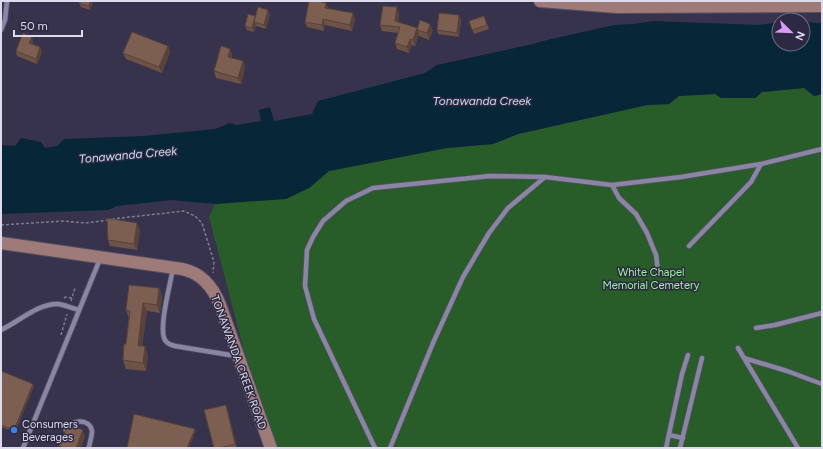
<svg xmlns="http://www.w3.org/2000/svg" width="823" height="449" font-family="Figtree,sans-serif">
<style>
.green{fill:#285c28}
.water{fill:#072638}
.lines{fill:none;stroke-linecap:round;stroke-linejoin:round}
.lane-casing{stroke:#545066;stroke-width:6}
.secondary-casing{stroke:#545066;stroke-width:14}
.path{stroke:#7e7b91;stroke-width:1.5;stroke-dasharray:3 2;stroke-linecap:butt}
.lane{stroke:#8985a3;stroke-width:4.5}
.secondary{stroke:#9e7b79;stroke-width:12}
.wall{fill:#6c5247}
.shaded-wall{fill:#584239}
.building{fill:#7d5f52;stroke:#584239}
.shop-dot{fill:#3f7fe0;stroke:#2d2942;stroke-width:1.5}
.labels{text-anchor:middle;stroke-width:3;stroke-linejoin:round;paint-order:stroke}
.park-label{font-size:11px;fill:#9cf89a;stroke:#2d2942}
.street-label{font-size:11px;fill:#dddbec;stroke:#2d2942}
.poi-label{font-size:11px;fill:#dddbec;stroke:#2d2942;text-anchor:start}
.water-label{font-size:12px;font-style:italic;fill:#c9deed;stroke:#2d2942}
</style>
<rect width="100%" height="100%" fill="#37334d"/>
<!-- green -->
<path class="green" d="M 804,88 L 814,96 L 822,94 L 822,448 L 278,448 L 244,351 L 209,217 L 215,204 L 240,202 L 309,188 L 329,171 L 447,148 L 493,144 L 518,134 L 647,105 L 669,104 L 679,96 L 715,94 L 755,98 L 762,92 Z"/>
<!-- water -->
<path class="water" d="M 653,21 L 759,25 L 779,22 L 779,44 L 803,44 L 803,22 L 822,23 L 822,94 L 814,96 L 804,88 L 762,92 L 755,98 L 721,98 L 715,94 L 679,96 L 669,104 L 647,105 L 518,134 L 493,144 L 447,148 L 329,171 L 309,188 L 286,199 L 215,204 L 172,200 L 117,206 L 108,210 L 1,214 L 1,145 L 15,146 L 21,138 L 41,142 L 45,148 L 57,146 L 64,139 L 144,136 L 215,129 L 230,123 L 237,125 L 261,121 L 259,110 L 270,107 L 274,121 L 312,114 L 318,101 L 425,73 L 437,65 L 533,44 L 543,41 L 614,25 L 634,24 Z"/>
<g class="lines">
<defs>
<path id="lane" d="M 1,30 L 5,20 L 7,1
M 612,185 L 619,198 L 636,214 L 647,233 L 656,255 L 658,271
M 689,246 L 751,182 L 761,164
M 173,268 C 171,282 158,328 165,340 C 167,344 171,345 175,346 L 236,356
M 756,328 L 775,325 L 822,313
M 1,330 C 18,322 39,303 58,304 C 65,305 72,308 79,310
M 738,348 L 798,448
M 744,358 L 787,371 L 822,384
M 66,430 C 71,419 90,418 92,431 C 92,436 90,442 89,447
M 669,435 L 683,438
M 23,448 L 100,259
M 375,448 L 314,319 L 305,286 L 307,250 L 313,237 L 323,221 L 346,201 L 373,188 L 490,176 L 545,177 L 612,185 L 681,177 L 761,164 L 822,149
M 390,448 L 433,343 L 463,277 L 489,233 L 508,208 L 545,177
M 666,448 L 682,374 L 688,355
M 680,448 L 702,358"/>
<path id="secondary" d="M 540,1 L 617,7 L 822,6
M 1,243 L 182,269 C 202,273 213,287 220,305 L 271,448"/>
</defs>
<!-- lane casing -->
<use href="#lane" class="lane-casing"/>
<!-- secondary casing -->
<use href="#secondary" class="secondary-casing"/>
<!-- path -->
<path class="path" d="M 112,219 L 184,211 L 195,216 L 202,223 L 214,262 L 213,273
M 1,225 L 64,221 L 85,223 L 109,220
M 64,298 L 66,297 L 72,298
M 71,301 L 75,288
M 61,335 L 67,314"/>
<!-- lane -->
<use href="#lane" class="lane"/>
<!-- secondary -->
<use href="#secondary" class="secondary"/>
</g>
<!-- wall -->
<path class="wall" d="M 93,1 L 90,10 L 81,7 L 79,3 Z
M 326,3 L 328,8 L 355,19 L 352,31 L 325,25 L 324,31 L 307,27 L 305,22 Z
M 399,13 L 398,22 L 417,29 L 433,30 L 429,40 L 419,36 L 419,34 L 415,46 L 412,45 L 409,53 L 397,49 L 395,43 L 398,33 L 382,31 L 380,25 Z
M 270,14 L 266,29 L 256,26 L 256,25 L 254,32 L 247,30 L 245,26 L 256,17 Z
M 459,15 L 461,20 L 459,37 L 438,34 L 437,30 Z
M 484,16 L 489,29 L 474,34 L 469,21 Z
M 33,41 L 32,44 L 40,47 L 42,52 L 37,64 L 17,56 L 16,51 Z
M 168,46 L 170,52 L 162,73 L 126,59 L 123,53 Z
M 230,49 L 232,55 L 231,58 L 243,61 L 245,68 L 241,84 L 216,78 L 214,71 Z
M 137,223 L 140,230 L 137,250 L 110,246 L 108,240 Z
M 159,288 L 162,297 L 160,313 L 147,311 L 142,346 L 148,355 L 146,371 L 126,369 L 123,360 L 126,344 L 129,318 L 126,310 Z
M 1,371 L 34,386 L 15,432 L 1,427 Z
M 228,412 L 237,448 L 214,448 Z"/>
<!-- shaded-wall -->
<path class="shaded-wall" d="M 90,1 L 93,1 L 90,10 L 89,6 Z
M 326,3 L 328,8 L 325,8 Z
M 397,7 L 399,13 L 398,26 L 395,21 Z
M 268,10 L 270,14 L 266,29 L 264,25 Z
M 353,13 L 355,19 L 352,31 L 350,25 Z
M 459,15 L 461,20 L 459,37 L 457,33 Z
M 255,16 L 254,22 L 256,25 L 254,32 L 252,28 Z
M 323,19 L 325,25 L 324,31 L 322,25 Z
M 430,24 L 433,30 L 429,40 L 427,33 Z
M 417,28 L 419,34 L 415,46 L 413,40 Z
M 32,37 L 33,41 L 31,47 L 29,43 Z
M 410,39 L 412,45 L 409,53 L 407,47 Z
M 168,46 L 170,52 L 162,73 L 159,67 Z
M 40,47 L 42,52 L 37,64 L 36,59 Z
M 230,49 L 232,55 L 230,64 L 228,57 Z
M 243,61 L 245,68 L 241,84 L 238,78 Z
M 137,223 L 140,230 L 137,250 L 134,244 Z
M 159,288 L 162,297 L 160,313 L 157,305 Z
M 143,303 L 147,311 L 141,354 L 138,346 Z
M 145,346 L 148,355 L 146,371 L 143,363 Z
M 33,384 L 34,386 L 15,432 L 14,430 Z
M 226,405 L 228,412 L 237,448 L 235,444 Z
M 195,429 L 196,431 L 189,448 L 187,448 Z
M 83,430 L 85,437 L 81,448 L 76,448 Z"/>
<!-- building -->
<path class="building" d="M 80,1 L 90,1 L 89,6 L 79,3 Z
M 309,1 L 318,1 L 326,3 L 325,8 L 353,13 L 350,25 L 323,19 L 322,25 L 305,22 Z
M 383,6 L 397,7 L 395,21 L 417,28 L 413,40 L 410,39 L 407,47 L 395,43 L 400,27 L 380,25 Z
M 258,7 L 268,10 L 264,25 L 254,22 Z
M 439,13 L 459,15 L 457,33 L 437,30 Z
M 248,14 L 255,16 L 252,28 L 245,26 Z
M 484,16 L 487,25 L 472,30 L 469,21 Z
M 420,20 L 430,24 L 427,33 L 417,30 Z
M 132,32 L 168,46 L 159,67 L 123,53 Z
M 23,33 L 32,37 L 29,43 L 40,47 L 36,59 L 16,51 Z
M 221,46 L 230,49 L 228,57 L 243,61 L 238,78 L 214,71 Z
M 107,218 L 137,223 L 134,244 L 108,240 Z
M 129,285 L 159,288 L 157,305 L 143,303 L 138,346 L 145,346 L 143,363 L 123,360 L 124,344 L 126,344 L 130,311 L 126,310 Z
M 1,371 L 33,384 L 14,430 L 1,425 Z
M 226,405 L 235,444 L 220,448 L 214,448 L 204,410 Z
M 134,414 L 195,429 L 187,448 L 127,448 Z
M 68,424 L 83,430 L 76,448 L 61,448 L 62,447 L 59,446 Z"/>
<!-- markers -->
<circle class="shop-dot" cx="14" cy="430" r="4"/>
<g class="labels">
<!-- park labels -->
<g class="park-label">
<text x="651" y="276">White Chapel<tspan x="651" dy="13">Memorial Cemetery</tspan></text>
</g>
<!-- street labels -->
<g class="street-label">
<text transform="translate(239 362) rotate(70)" y="4">TONAWANDA CREEK ROAD</text>
</g>
<!-- poi labels -->
<g class="poi-label">
<text x="22" y="428">Consumers<tspan x="22" dy="13">Beverages</tspan></text>
</g>
<!-- water labels -->
<g class="water-label">
<text x="482" y="105">Tonawanda Creek</text>
<text transform="translate(128 155) rotate(-5)" y="4">Tonawanda Creek</text>
</g>
</g>
<!-- border -->
<rect width="823" height="449" fill="none" stroke="#dddbec" stroke-width="4"/>
<!-- north arrow -->
<g transform="translate(791 32) rotate(113)"><circle r="19" fill="#2d2942" stroke="#737086"/>
<path d="M0-3L7 15L0 10L-7 15Z" fill="#da9af7"/>
<text y="-6" font-size="11" font-weight="bold" text-anchor="middle" fill="#dddbec">N</text>
</g>
<!-- scale -->
<path d="M14 30v6h68v-6" fill="none" stroke="#dddbec" stroke-width="2"/>
<text x="20" y="30" font-size="12" fill="#dddbec" stroke="#2d2942" stroke-width="3" paint-order="stroke">50 m</text>
</svg>
